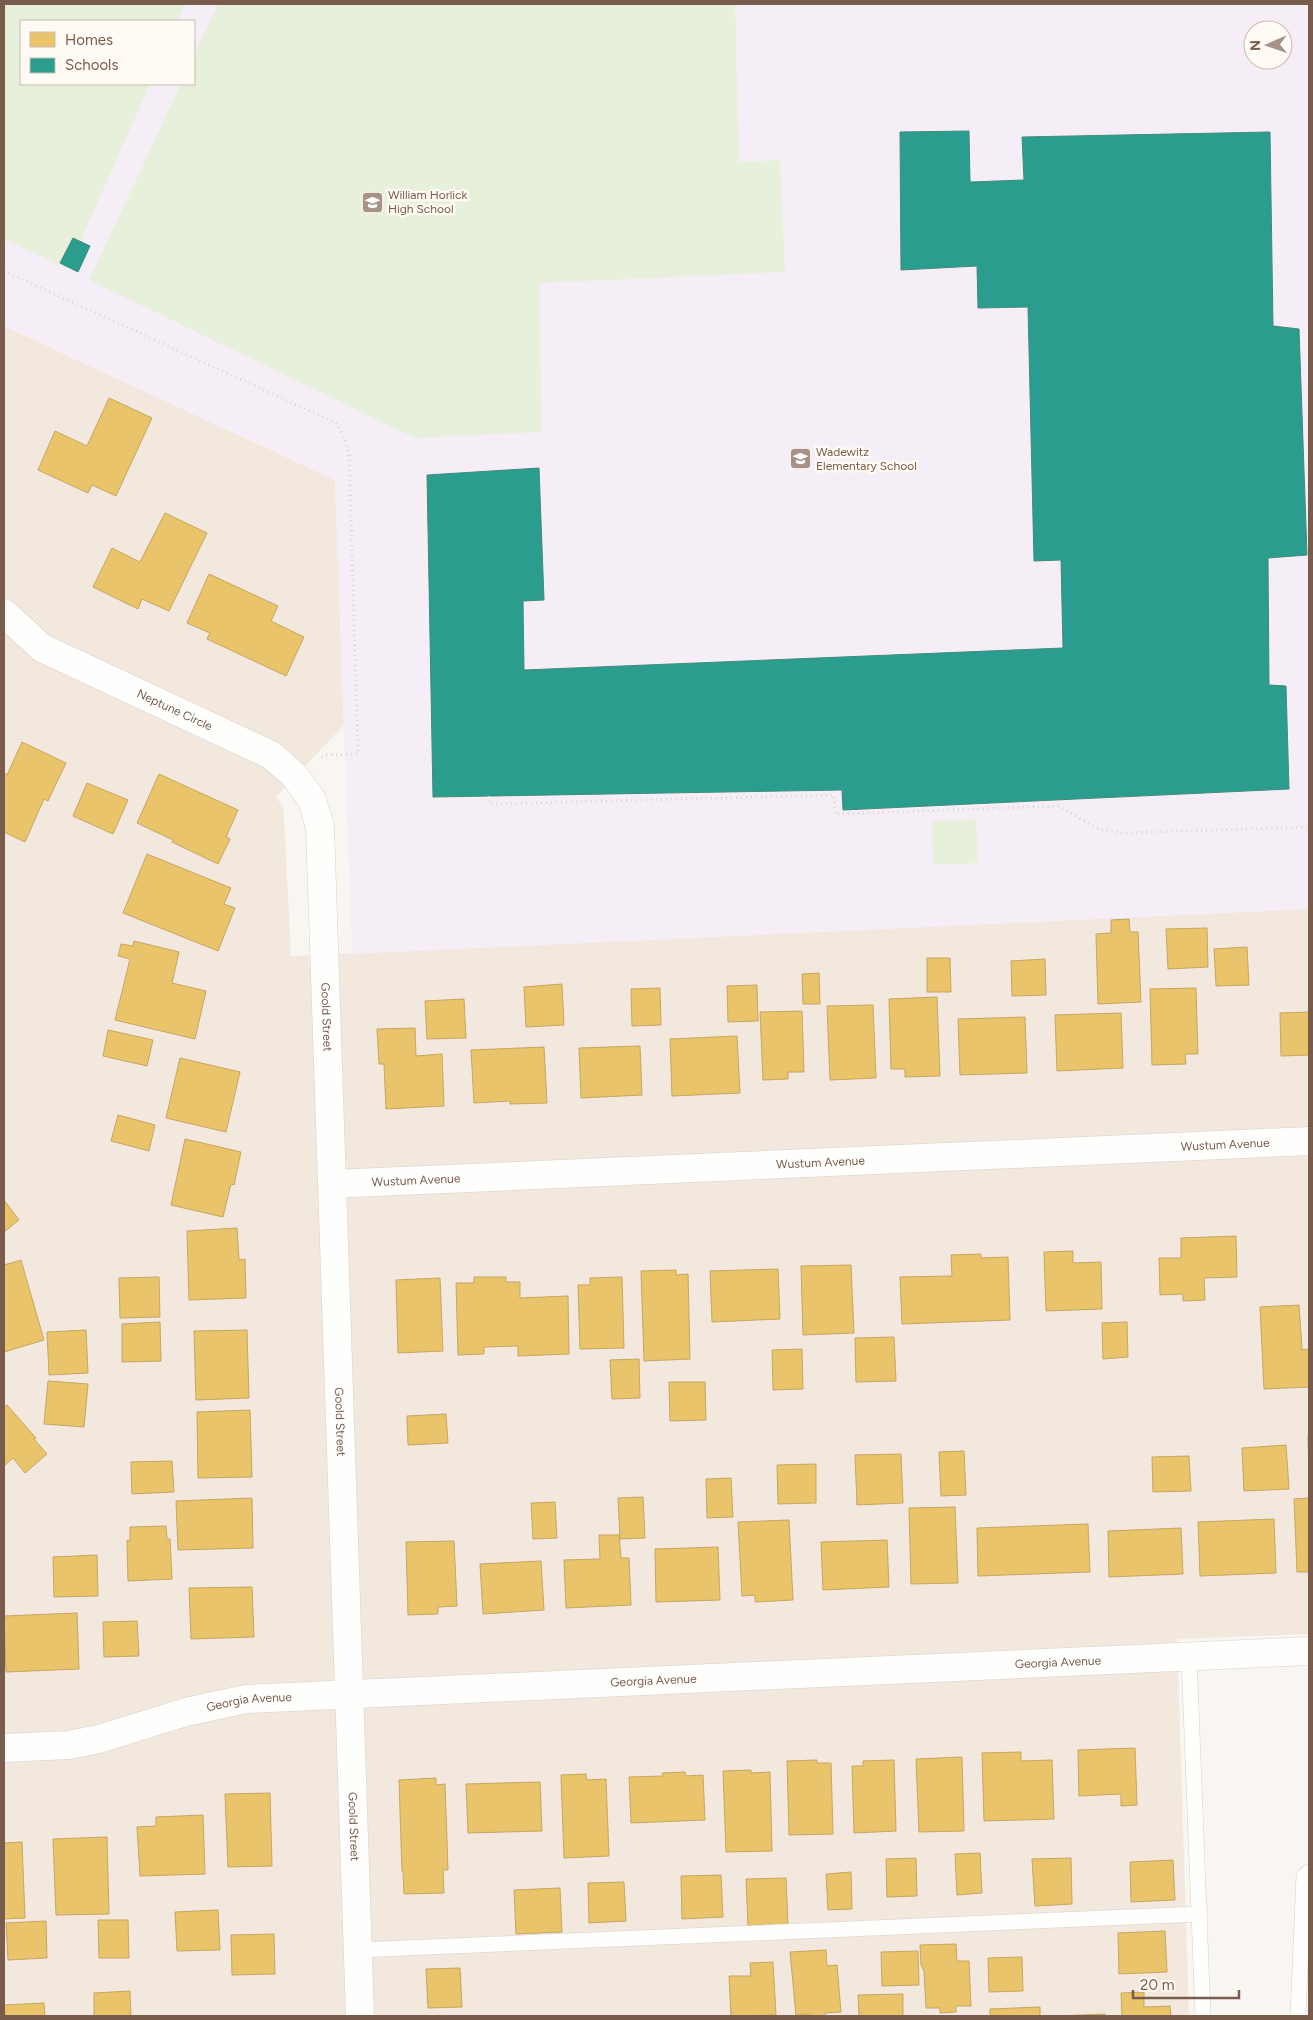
<svg xmlns="http://www.w3.org/2000/svg" width="1313" height="2020" font-family="Figtree,sans-serif">
<style>
.residential{fill:#f2e8de}
.education{fill:#f6eef6;fill-rule:evenodd}
.green{fill:#e7f0db}
.homes{fill:#e9c46a;stroke:#c8a561}
.schools{fill:#2a9d8f;stroke:#428a7b}
.lines{fill:none;stroke-linecap:round;stroke-linejoin:round}
.service-casing{stroke:#d7d1cb;stroke-width:16}
.minor-casing{stroke:#d7d1cb;stroke-width:29}
.path{stroke:#dcd5d0;stroke-width:3;stroke-dasharray:1 4;stroke-linecap:butt}
.service{stroke:#fefefd;stroke-width:15}
.minor{stroke:#fefefd;stroke-width:28}
.labels{text-anchor:middle;stroke-width:5;stroke-linejoin:round;paint-order:stroke}
.poi-label{font-size:12px;fill:#7a5c4d;stroke:#fffaf3;text-anchor:start}
.street-label{font-size:12px;fill:#7a5c4d;stroke:#fffaf3}
</style>
<rect width="100%" height="100%" fill="#f9f5f0"/>
<!-- residential -->
<path class="residential" d="M 4,326 L 335,480 L 344,725 L 276,797 L 283,807 L 284,817 L 291,956 L 1309,909 L 1309,1634 L 1177,1639 L 1189,2016 L 4,2016 Z"/>
<!-- education -->
<path class="education" d="M 4,4 L 1309,4 L 1309,909 L 352,954 L 335,480 L 4,326 ZM 21,21 L 194,21 L 194,84 L 21,84 ZM 1253,30 L 1283,30 L 1283,60 L 1253,60 Z"/>
<!-- green -->
<path class="green" d="M 4,4 L 185,4 L 177,21 L 21,21 L 21,84 L 150,84 L 68,269 L 4,239 Z
M 218,4 L 735,4 L 739,162 L 780,160 L 785,272 L 540,283 L 541,432 L 415,438 L 89,280 L 181,84 L 194,84 L 194,55 Z
M 976,819 L 978,863 L 933,865 L 932,821 Z"/>
<!-- homes -->
<path class="homes" d="M 109,398 L 152,418 L 116,496 L 92,485 L 88,493 L 38,470 L 55,431 L 87,446 Z
M 165,513 L 207,533 L 169,611 L 142,599 L 138,609 L 93,587 L 112,548 L 140,562 Z
M 209,574 L 278,606 L 271,621 L 304,637 L 286,676 L 207,639 L 210,633 L 187,623 Z
M 22,742 L 66,763 L 48,801 L 44,799 L 25,842 L 4,832 L 4,773 L 7,775 Z
M 159,774 L 238,810 L 226,837 L 230,839 L 218,864 L 172,842 L 173,840 L 137,823 Z
M 87,783 L 128,800 L 113,834 L 73,816 Z
M 147,854 L 231,888 L 224,904 L 235,908 L 218,951 L 123,913 Z
M 1129,919 L 1130,932 L 1138,932 L 1141,1002 L 1098,1004 L 1096,934 L 1111,933 L 1111,920 Z
M 1207,928 L 1208,967 L 1168,969 L 1166,929 Z
M 134,941 L 179,952 L 172,983 L 206,991 L 195,1039 L 115,1020 L 130,959 L 118,956 L 121,944 L 133,946 Z
M 1247,947 L 1249,985 L 1216,986 L 1214,949 Z
M 927,958 L 950,958 L 951,992 L 927,992 Z
M 1045,959 L 1046,995 L 1012,996 L 1011,961 Z
M 819,973 L 820,1004 L 803,1004 L 802,974 Z
M 562,984 L 564,1025 L 526,1027 L 524,987 Z
M 757,985 L 758,1021 L 728,1022 L 727,986 Z
M 660,988 L 661,1025 L 632,1026 L 631,989 Z
M 1196,988 L 1198,1054 L 1185,1054 L 1186,1064 L 1152,1065 L 1150,989 Z
M 937,997 L 940,1076 L 905,1077 L 905,1069 L 891,1069 L 889,999 Z
M 464,999 L 466,1038 L 427,1039 L 425,1001 Z
M 873,1005 L 876,1078 L 830,1080 L 827,1006 Z
M 802,1011 L 804,1072 L 788,1072 L 788,1079 L 763,1080 L 760,1012 Z
M 1309,1012 L 1309,1055 L 1281,1056 L 1280,1013 Z
M 1121,1013 L 1123,1068 L 1057,1071 L 1055,1015 Z
M 1025,1017 L 1027,1073 L 960,1075 L 958,1019 Z
M 415,1028 L 416,1056 L 442,1054 L 444,1106 L 386,1109 L 384,1064 L 379,1064 L 377,1029 Z
M 108,1030 L 153,1040 L 147,1066 L 103,1056 Z
M 737,1036 L 740,1093 L 672,1096 L 670,1039 Z
M 640,1046 L 642,1095 L 581,1098 L 579,1048 Z
M 544,1047 L 547,1103 L 510,1104 L 510,1101 L 474,1103 L 471,1050 Z
M 180,1058 L 240,1072 L 226,1132 L 166,1118 Z
M 118,1115 L 155,1125 L 149,1151 L 111,1141 Z
M 185,1139 L 241,1152 L 234,1185 L 231,1184 L 223,1217 L 171,1205 Z
M 4,1200 L 19,1220 L 4,1232 Z
M 237,1228 L 239,1260 L 245,1259 L 246,1298 L 189,1300 L 187,1231 Z
M 1236,1236 L 1237,1277 L 1204,1278 L 1205,1300 L 1183,1301 L 1183,1294 L 1160,1295 L 1159,1258 L 1181,1258 L 1181,1238 Z
M 1073,1251 L 1073,1263 L 1101,1262 L 1102,1309 L 1046,1311 L 1044,1252 Z
M 981,1254 L 981,1258 L 1008,1257 L 1010,1320 L 902,1324 L 900,1277 L 952,1276 L 951,1255 Z
M 21,1260 L 44,1340 L 4,1352 L 4,1265 Z
M 851,1265 L 854,1333 L 803,1335 L 801,1266 Z
M 778,1269 L 780,1319 L 712,1322 L 710,1271 Z
M 676,1270 L 676,1275 L 688,1274 L 690,1359 L 644,1361 L 641,1271 Z
M 159,1277 L 160,1317 L 120,1318 L 119,1278 Z
M 474,1277 L 506,1277 L 506,1282 L 520,1282 L 520,1298 L 568,1296 L 569,1354 L 518,1356 L 518,1346 L 484,1347 L 484,1354 L 458,1355 L 456,1283 L 474,1283 Z
M 622,1277 L 624,1348 L 580,1349 L 578,1285 L 590,1285 L 590,1278 Z
M 440,1278 L 443,1351 L 398,1353 L 396,1280 Z
M 1299,1305 L 1302,1350 L 1309,1349 L 1309,1387 L 1264,1389 L 1260,1307 Z
M 160,1322 L 161,1361 L 122,1362 L 122,1324 Z
M 1127,1322 L 1128,1357 L 1103,1359 L 1102,1323 Z
M 86,1330 L 88,1373 L 49,1375 L 47,1332 Z
M 247,1330 L 249,1398 L 196,1400 L 194,1331 Z
M 894,1337 L 896,1381 L 856,1382 L 855,1338 Z
M 802,1349 L 803,1389 L 773,1390 L 772,1350 Z
M 639,1359 L 640,1398 L 612,1399 L 610,1360 Z
M 48,1381 L 88,1384 L 84,1427 L 44,1424 Z
M 669,1382 L 705,1382 L 706,1420 L 670,1421 Z
M 7,1405 L 36,1438 L 34,1439 L 47,1454 L 25,1473 L 13,1458 L 4,1466 L 4,1407 Z
M 250,1410 L 252,1477 L 198,1478 L 197,1412 Z
M 446,1414 L 448,1443 L 408,1445 L 407,1416 Z
M 1308,1436 L 1309,1436 L 1309,1473 Z
M 1286,1445 L 1289,1489 L 1244,1491 L 1242,1448 Z
M 964,1451 L 966,1495 L 941,1496 L 939,1452 Z
M 901,1454 L 903,1503 L 857,1505 L 855,1455 Z
M 1189,1456 L 1191,1491 L 1153,1492 L 1152,1457 Z
M 172,1461 L 174,1492 L 132,1494 L 131,1462 Z
M 816,1464 L 816,1503 L 778,1504 L 777,1465 Z
M 731,1478 L 733,1517 L 707,1518 L 706,1479 Z
M 643,1497 L 645,1538 L 620,1539 L 618,1498 Z
M 252,1498 L 253,1548 L 178,1550 L 176,1501 Z
M 1309,1498 L 1309,1572 L 1297,1572 L 1294,1499 Z
M 555,1502 L 557,1538 L 533,1539 L 531,1503 Z
M 955,1507 L 958,1583 L 911,1584 L 909,1508 Z
M 1274,1519 L 1276,1573 L 1200,1576 L 1198,1522 Z
M 789,1520 L 793,1600 L 755,1602 L 755,1595 L 742,1596 L 738,1522 Z
M 1088,1524 L 1090,1572 L 978,1576 L 977,1528 Z
M 166,1526 L 167,1539 L 170,1539 L 172,1579 L 128,1581 L 127,1540 L 130,1541 L 130,1527 Z
M 1181,1528 L 1183,1574 L 1109,1577 L 1108,1531 Z
M 599,1535 L 619,1535 L 621,1558 L 629,1558 L 631,1605 L 566,1608 L 564,1560 L 600,1559 Z
M 887,1540 L 889,1587 L 823,1590 L 821,1542 Z
M 454,1541 L 457,1606 L 438,1607 L 438,1614 L 408,1615 L 406,1542 Z
M 718,1547 L 720,1600 L 656,1602 L 655,1549 Z
M 97,1555 L 98,1596 L 54,1597 L 53,1557 Z
M 541,1561 L 544,1610 L 483,1614 L 480,1564 Z
M 252,1587 L 254,1637 L 191,1639 L 189,1588 Z
M 77,1613 L 79,1669 L 6,1672 L 4,1616 Z
M 137,1621 L 139,1656 L 104,1657 L 103,1622 Z
M 1135,1748 L 1137,1805 L 1121,1806 L 1121,1794 L 1079,1796 L 1078,1750 Z
M 1021,1752 L 1021,1761 L 1052,1760 L 1054,1819 L 984,1821 L 982,1753 Z
M 962,1757 L 964,1831 L 919,1832 L 916,1759 Z
M 817,1760 L 817,1763 L 831,1763 L 833,1834 L 789,1835 L 787,1761 Z
M 894,1760 L 896,1831 L 854,1833 L 852,1766 L 863,1766 L 863,1761 Z
M 751,1770 L 751,1773 L 770,1772 L 772,1851 L 726,1852 L 723,1771 Z
M 685,1772 L 686,1776 L 703,1775 L 705,1820 L 631,1823 L 629,1777 L 663,1776 L 662,1773 Z
M 586,1774 L 587,1780 L 606,1779 L 609,1856 L 564,1858 L 561,1775 Z
M 436,1778 L 436,1785 L 445,1784 L 448,1870 L 443,1870 L 444,1893 L 404,1894 L 403,1871 L 402,1871 L 399,1780 Z
M 540,1782 L 542,1831 L 468,1833 L 466,1784 Z
M 270,1793 L 272,1866 L 228,1867 L 225,1794 Z
M 203,1815 L 205,1874 L 140,1876 L 137,1827 L 156,1826 L 156,1817 Z
M 107,1837 L 109,1914 L 56,1915 L 53,1839 Z
M 22,1842 L 25,1918 L 4,1919 L 4,1843 Z
M 980,1853 L 982,1893 L 957,1895 L 955,1854 Z
M 916,1858 L 917,1896 L 887,1897 L 886,1859 Z
M 1071,1858 L 1072,1904 L 1035,1906 L 1032,1859 Z
M 1173,1860 L 1175,1900 L 1131,1902 L 1130,1862 Z
M 851,1872 L 852,1909 L 828,1910 L 826,1874 Z
M 721,1875 L 723,1917 L 682,1919 L 681,1876 Z
M 786,1878 L 788,1925 L 748,1926 L 746,1879 Z
M 624,1882 L 626,1921 L 589,1923 L 588,1883 Z
M 560,1888 L 562,1932 L 516,1934 L 514,1890 Z
M 218,1910 L 220,1950 L 177,1951 L 175,1912 Z
M 98,1920 L 128,1920 L 129,1958 L 99,1958 Z
M 46,1921 L 47,1958 L 8,1960 L 6,1923 Z
M 1165,1931 L 1167,1972 L 1119,1974 L 1118,1933 Z
M 274,1934 L 275,1974 L 232,1975 L 231,1935 Z
M 956,1944 L 957,1961 L 969,1961 L 971,2006 L 956,2006 L 956,2012 L 940,2013 L 940,2008 L 926,2008 L 924,1971 L 921,1965 L 920,1945 Z
M 826,1950 L 827,1966 L 837,1965 L 841,2012 L 825,2013 L 825,2016 L 811,2016 L 811,2014 L 796,2015 L 790,1952 Z
M 918,1951 L 919,1985 L 882,1986 L 881,1952 Z
M 1022,1957 L 1023,1991 L 989,1992 L 988,1958 Z
M 773,1962 L 776,2015 L 731,2016 L 729,1976 L 751,1976 L 750,1963 Z
M 460,1968 L 462,2007 L 428,2008 L 426,1969 Z
M 130,1991 L 131,2016 L 94,2016 L 94,1993 Z
M 1144,1992 L 1144,2007 L 1170,2006 L 1171,2016 L 1122,2016 L 1121,1993 Z
M 903,1994 L 903,2016 L 859,2016 L 858,1995 Z
M 44,2003 L 45,2016 L 5,2016 L 4,2005 Z
M 1040,2007 L 1040,2016 L 990,2016 L 990,2009 Z
M 1105,2014 L 1105,2016 L 1056,2016 Z"/>
<!-- schools -->
<path class="schools" d="M 969,131 L 970,182 L 1024,180 L 1022,137 L 1270,132 L 1273,326 L 1299,329 L 1307,555 L 1268,558 L 1269,685 L 1286,686 L 1289,789 L 843,810 L 842,790 L 433,797 L 427,475 L 539,468 L 544,600 L 523,601 L 524,670 L 1063,648 L 1061,560 L 1034,561 L 1028,307 L 978,308 L 977,266 L 901,270 L 900,132 Z
M 73,238 L 90,246 L 78,272 L 60,263 Z"/>
<g class="lines">
<defs>
<path id="service" d="M 1189,1656 L 1203,2016
M 358,1950 L 1200,1914
M 1298,2016 L 1304,1876 L 1309,1872"/>
<g id="minor">
<path id="s1" d="M 4,613 L 42,648 L 271,755 L 294,775 L 312,800 L 320,827 L 360,2016"/>
<path id="s2" d="M 332,1184 L 1309,1141"/>
<path id="s3" d="M 4,1748 L 69,1745 L 99,1739 L 186,1712 L 246,1699 L 1309,1651"/>
</g>
</defs>
<!-- service casing -->
<use href="#service" class="service-casing"/>
<!-- minor casing -->
<use href="#minor" class="minor-casing"/>
<!-- path -->
<path class="path" d="M 4,271 L 336,423 L 344,437 L 349,453 L 358,754 L 325,755 L 322,757
M 489,796 L 489,804 L 834,795 L 835,814 L 1058,806 L 1099,829 L 1121,833 L 1309,827"/>
<!-- service -->
<use href="#service" class="service"/>
<!-- minor -->
<use href="#minor" class="minor"/>
</g>
<!-- icons -->
<defs>
<symbol id="school-square" viewBox="-11 -11 22 22"><rect x="-9" y="-9" width="18" height="18" rx="4" fill="#a69286" stroke="#fffaf3"/><path d="M0-5L7-2L0 1L-7-2ZM-4 1L0 2.5L4 1V4Q0 6-4 4Z" fill="#fff"/></symbol>
</defs>
<g fill-rule="evenodd">
<use href="#school-square" x="360" y="190" width="25" height="25"/>
<use href="#school-square" x="788" y="446" width="25" height="25"/>
</g>
<g class="labels">
<!-- poi labels -->
<g class="poi-label">
<text x="388" y="199">William Horlick<tspan x="388" dy="14">High School</tspan></text>
<text x="816" y="456">Wadewitz<tspan x="816" dy="14">Elementary School</tspan></text>
</g>
<!-- street labels -->
<g class="street-label">
<text dy="4" stroke="none"><textPath href="#s1" startOffset="198">Neptune Circle</textPath></text>
<text dy="4" stroke="none"><textPath href="#s1" startOffset="584">Goold Street</textPath></text>
<text dy="4" stroke="none"><textPath href="#s2" startOffset="894">Wustum Avenue</textPath></text>
<text dy="4" stroke="none"><textPath href="#s2" startOffset="489">Wustum Avenue</textPath></text>
<text dy="4" stroke="none"><textPath href="#s2" startOffset="84">Wustum Avenue</textPath></text>
<text dy="4" stroke="none"><textPath href="#s1" startOffset="989">Goold Street</textPath></text>
<text dy="4" stroke="none"><textPath href="#s3" startOffset="1061">Georgia Avenue</textPath></text>
<text dy="4" stroke="none"><textPath href="#s3" startOffset="656">Georgia Avenue</textPath></text>
<text dy="4" stroke="none"><textPath href="#s3" startOffset="251">Georgia Avenue</textPath></text>
<text dy="4" stroke="none"><textPath href="#s1" startOffset="1394">Goold Street</textPath></text>
</g>
</g>
<!-- border -->
<rect width="1313" height="2020" fill="none" stroke="#7a5c4d" stroke-width="10"/>
<!-- legend -->
<rect x="20" y="20" width="175" height="65" fill="#fffaf3" stroke="#cabbb1"/>
<rect x="30" y="32" width="25" height="15" fill="#e9c46a" stroke="#cabbb1"/>
<text x="65" y="45" font-size="15" fill="#7a5c4d">Homes</text>
<rect x="30" y="58" width="25" height="15" fill="#2a9d8f" stroke="#cabbb1"/>
<text x="65" y="70" font-size="15" fill="#7a5c4d">Schools</text>
<!-- north arrow -->
<g transform="translate(1268 45) rotate(268)"><circle r="24" fill="#fffaf3" stroke="#cabbb1"/>
<path d="M0-4L9 19L0 12L-9 19Z" fill="#a69286"/>
<text y="-8" font-size="14" font-weight="bold" text-anchor="middle" fill="#7a5c4d">N</text>
</g>
<!-- scale -->
<path d="M1133 1990v8h106v-8" fill="none" stroke="#7a5c4d" stroke-width="2.5"/>
<text x="1140" y="1990" font-size="15" fill="#7a5c4d" stroke="#fffaf3" stroke-width="4" paint-order="stroke">20 m</text>
</svg>
